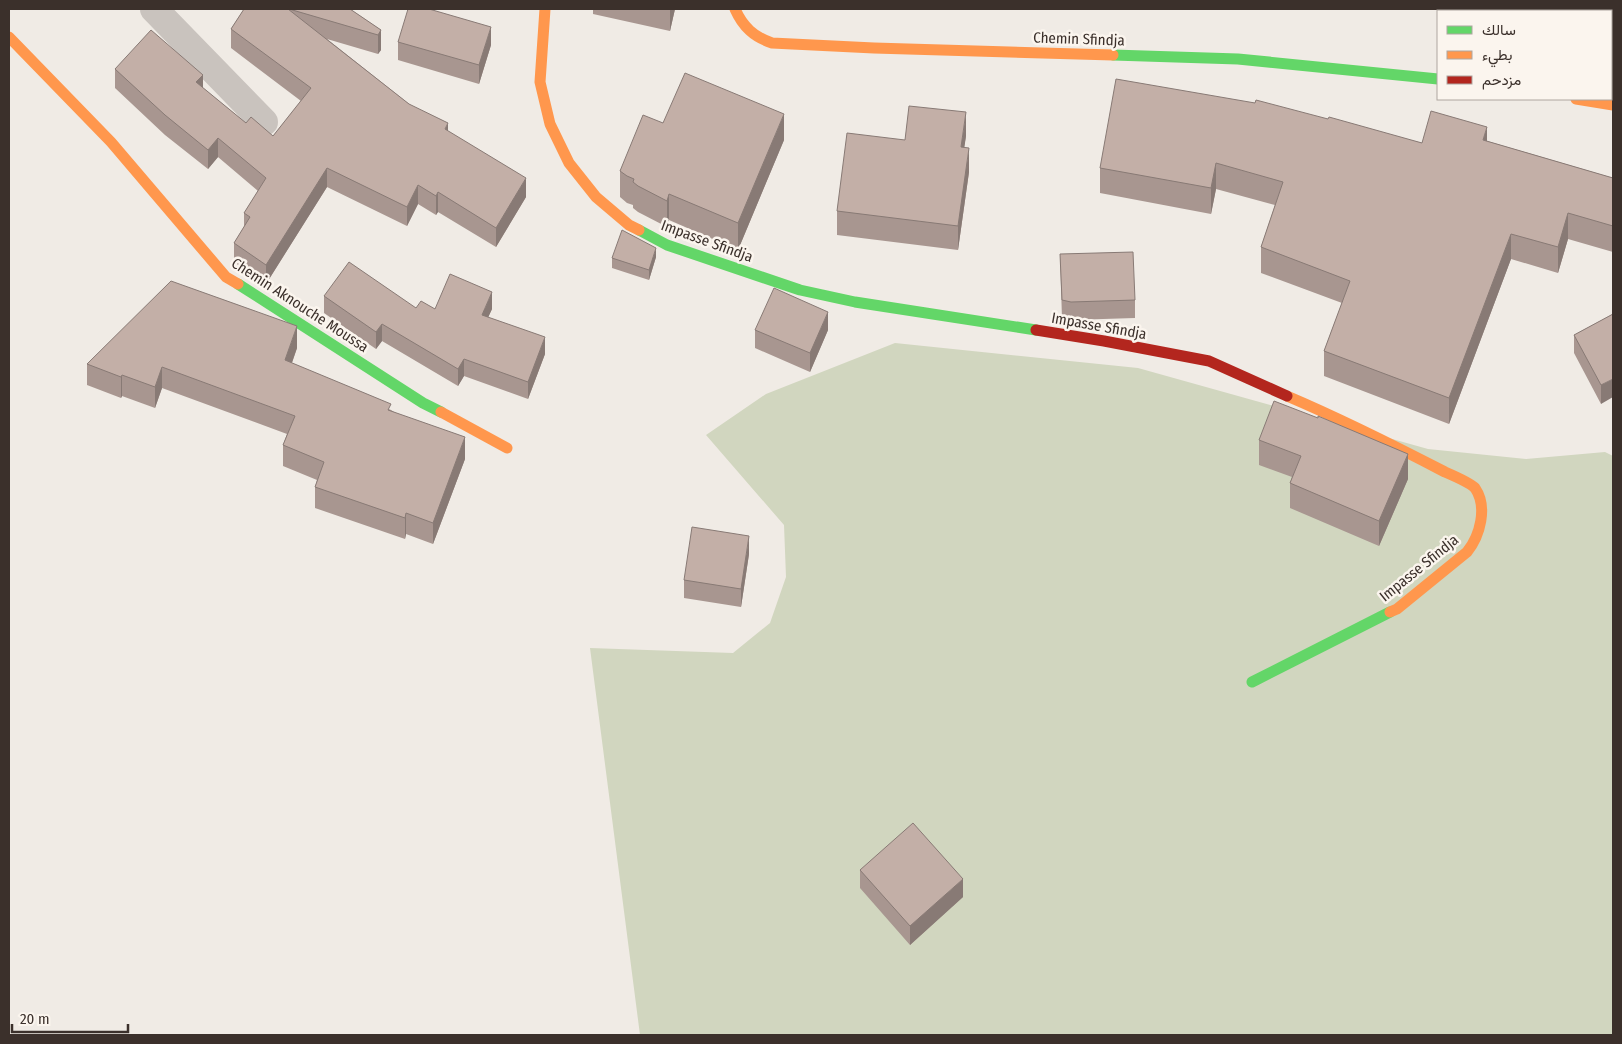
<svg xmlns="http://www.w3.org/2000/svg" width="1622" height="1044" font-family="'Fira Sans Condensed',Vazirmatn,sans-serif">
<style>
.green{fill:#d1d6bf}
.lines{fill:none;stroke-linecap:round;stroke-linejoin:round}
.street{stroke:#c9c3be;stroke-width:28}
.fast{stroke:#63d668;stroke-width:11}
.slow{stroke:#ff974d;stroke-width:11}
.jam{stroke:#b3261e;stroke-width:11}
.wall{fill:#a89690}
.shaded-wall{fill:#887a75}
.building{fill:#c3afa7;stroke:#887a75}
.labels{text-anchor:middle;stroke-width:5;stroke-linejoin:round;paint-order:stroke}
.street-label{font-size:15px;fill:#3b302b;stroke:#fbf5ee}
</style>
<rect width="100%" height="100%" fill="#f0ebe5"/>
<!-- green -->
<path class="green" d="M 895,343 L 1138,368 L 1428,449 L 1526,459 L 1605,452 L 1613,456 L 1613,1035 L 640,1035 L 590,648 L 733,653 L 770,623 L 786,577 L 784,525 L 706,435 L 766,394 Z"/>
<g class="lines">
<!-- street -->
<path class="street" d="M 154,9 L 264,122"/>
<!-- fast -->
<path class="fast" d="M 1113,55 L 1238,59 L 1438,79
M 639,230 L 667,245 L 800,290 L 855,302 L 1036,330
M 238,284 L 423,403 L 441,412
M 1252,682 L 1390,612"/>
<!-- slow -->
<path class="slow" d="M 545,9 L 540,82 L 550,124 L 569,163 L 596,197 L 629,225 L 639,230
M 735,9 C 743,27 754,37 772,43 L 874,48 L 1113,55
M 9,37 L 111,142 L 226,277 L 238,284
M 1576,99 L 1613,105
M 1287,396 C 1341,419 1393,445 1445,472 C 1452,475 1470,483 1475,488 C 1488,507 1480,536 1467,552 L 1397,609 L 1390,612
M 441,412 L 507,448"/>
<!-- jam -->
<path class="jam" d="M 1036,330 L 1104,341 L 1209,361 L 1287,396"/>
</g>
<!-- wall -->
<path class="wall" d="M 244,9 L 350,9 L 381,30 L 381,50 L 378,54 L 327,39 L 409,104 L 448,131 L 526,197 L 496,247 L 438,212 L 436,215 L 418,204 L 407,226 L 327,187 L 266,284 L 234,262 L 234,243 L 244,227 L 244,213 L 258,191 L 218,157 L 208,169 L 165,135 L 115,88 L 115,69 L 203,88 L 246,123 L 273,136 L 301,101 L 231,48 L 231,29 Z
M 593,9 L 675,9 L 670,31 L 593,14 Z
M 398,42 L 491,45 L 479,84 L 398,60 Z
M 1328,119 L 1422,143 L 1487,141 L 1613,178 L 1613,252 L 1568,239 L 1558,273 L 1511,259 L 1449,424 L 1324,376 L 1324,351 L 1342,303 L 1261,273 L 1261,247 L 1275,205 L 1216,189 L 1211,214 L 1100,193 L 1100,168 Z
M 663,123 L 784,140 L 738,250 L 669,220 L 667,227 L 638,212 L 633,208 L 633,205 L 627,203 L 620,197 L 620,171 Z
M 966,136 L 964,147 L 969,172 L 958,250 L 837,235 L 837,211 Z
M 1060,254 L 1135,300 L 1135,318 L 1071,320 L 1062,319 Z
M 656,257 L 649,280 L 612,268 L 612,258 Z
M 324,296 L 416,308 L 435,309 L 492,309 L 488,317 L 545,354 L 528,399 L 464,376 L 458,386 L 382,341 L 376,349 L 324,313 Z
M 1613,314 L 1601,404 L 1574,353 L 1574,335 Z
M 755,330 L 828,330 L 810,372 L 755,348 Z
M 297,348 L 292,363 L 391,410 L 465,459 L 433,544 L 406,534 L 405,539 L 315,508 L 315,487 L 317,480 L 283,466 L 283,445 L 287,434 L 162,388 L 155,408 L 122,396 L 121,398 L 87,385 L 87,364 Z
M 1259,440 L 1408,479 L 1379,546 L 1290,508 L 1290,483 L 1292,477 L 1259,465 Z
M 749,554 L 741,607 L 684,598 L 684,580 Z
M 860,870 L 963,897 L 910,945 L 860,888 Z"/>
<!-- shaded-wall -->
<path class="shaded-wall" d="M 670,9 L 675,9 L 670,31 Z
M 491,27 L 491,45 L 479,84 L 479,65 Z
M 381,30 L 381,50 L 378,54 L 378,35 Z
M 203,75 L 203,95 L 196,82 Z
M 966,112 L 966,136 L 961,171 L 961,147 Z
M 784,114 L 784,140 L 738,250 L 738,223 Z
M 448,123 L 448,142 L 445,129 Z
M 1487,127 L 1487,153 L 1483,140 Z
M 218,138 L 218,157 L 208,169 L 208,150 Z
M 969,148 L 969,172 L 958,250 L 958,226 Z
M 1216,163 L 1216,189 L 1211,214 L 1211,188 Z
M 327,168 L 327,187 L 266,284 L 266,265 Z
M 526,178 L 526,197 L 496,247 L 496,228 Z
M 418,185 L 418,204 L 407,226 L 407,207 Z
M 438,192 L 438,212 L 436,215 L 436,196 Z
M 669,194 L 669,220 L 667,227 L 667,201 Z
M 1568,213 L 1568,239 L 1558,273 L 1558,247 Z
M 1511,234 L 1511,259 L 1449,424 L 1449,398 Z
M 656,248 L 656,257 L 649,280 L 649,270 Z
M 492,292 L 492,309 L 482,331 L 482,315 Z
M 828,312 L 828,330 L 810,372 L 810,353 Z
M 382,324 L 382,341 L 376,349 L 376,332 Z
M 297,326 L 297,348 L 285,382 L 285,360 Z
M 545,337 L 545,354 L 528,399 L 528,382 Z
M 464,359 L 464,376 L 458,386 L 458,369 Z
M 162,367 L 162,388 L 155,408 L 155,387 Z
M 122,375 L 122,396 L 121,398 L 121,377 Z
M 1613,379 L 1613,397 L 1601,404 L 1601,385 Z
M 465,437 L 465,459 L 433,544 L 433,523 Z
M 1408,454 L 1408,479 L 1379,546 L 1379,521 Z
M 406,513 L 406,534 L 405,539 L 405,518 Z
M 749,536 L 749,554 L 741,607 L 741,589 Z
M 963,879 L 963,897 L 910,945 L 910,926 Z"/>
<!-- building -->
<path class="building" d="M 244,9 L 288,9 L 409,104 L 448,123 L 445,129 L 526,178 L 496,228 L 438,192 L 436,196 L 418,185 L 407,207 L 327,168 L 266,265 L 234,243 L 250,217 L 244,213 L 266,178 L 218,138 L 208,150 L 165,115 L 115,69 L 151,30 L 203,75 L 196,82 L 246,123 L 251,117 L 273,136 L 311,88 L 231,29 Z
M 289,9 L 350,9 L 381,30 L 378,35 Z
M 408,9 L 429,9 L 491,27 L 479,65 L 398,42 Z
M 685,73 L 784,114 L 738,223 L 669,194 L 667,201 L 638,186 L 633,182 L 634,179 L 627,176 L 620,171 L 643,115 L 663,123 Z
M 1116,79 L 1255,103 L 1256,100 L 1328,119 L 1329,117 L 1422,143 L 1431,111 L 1487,127 L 1483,140 L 1613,178 L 1613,226 L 1568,213 L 1558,247 L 1511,234 L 1449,398 L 1324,351 L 1350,281 L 1261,247 L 1283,182 L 1216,163 L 1211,188 L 1100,168 Z
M 909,106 L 966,112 L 961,147 L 969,148 L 958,226 L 837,211 L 847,133 L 905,140 Z
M 622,230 L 656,248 L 649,270 L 612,258 Z
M 1133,252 L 1135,300 L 1071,302 L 1062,300 L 1060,254 Z
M 349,262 L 416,308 L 421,301 L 435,309 L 450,274 L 492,292 L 482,315 L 545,337 L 528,382 L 464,359 L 458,369 L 382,324 L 376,332 L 324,296 Z
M 171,281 L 297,326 L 285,360 L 391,404 L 388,410 L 465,437 L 433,523 L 406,513 L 405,518 L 315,487 L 324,462 L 283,445 L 295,416 L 162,367 L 155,387 L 122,375 L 121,377 L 87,364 Z
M 774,288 L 828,312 L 810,353 L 755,330 Z
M 1613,314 L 1613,379 L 1601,385 L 1574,335 Z
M 1274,401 L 1318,418 L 1318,416 L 1408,454 L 1379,521 L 1290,483 L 1301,456 L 1259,440 Z
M 692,527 L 749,536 L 741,589 L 684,580 Z
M 913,823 L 963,879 L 910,926 L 860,870 Z"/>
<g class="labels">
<!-- street labels -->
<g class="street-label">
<text transform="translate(1079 39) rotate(2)" y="5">Chemin Sfindja</text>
<text transform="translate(707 241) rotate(20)" y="5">Impasse Sfindja</text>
<text transform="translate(300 305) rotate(33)" y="5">Chemin Aknouche Moussa</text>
<text transform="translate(1099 326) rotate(10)" y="5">Impasse Sfindja</text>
<text transform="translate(1419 568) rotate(-39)" y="5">Impasse Sfindja</text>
</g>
</g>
<!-- border -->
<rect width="1622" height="1044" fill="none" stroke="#3b302b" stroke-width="20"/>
<!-- legend -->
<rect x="1437" y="10" width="175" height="90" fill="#fbf5ee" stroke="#aea6a0"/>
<rect x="1447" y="26" width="25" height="8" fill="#63d668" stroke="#aea6a0"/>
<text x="1482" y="35" font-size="15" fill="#3b302b">سالك</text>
<rect x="1447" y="51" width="25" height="8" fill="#ff974d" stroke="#aea6a0"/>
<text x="1482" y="60" font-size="15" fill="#3b302b">بطيء</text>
<rect x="1447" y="76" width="25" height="8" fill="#b3261e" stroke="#aea6a0"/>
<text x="1482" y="85" font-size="15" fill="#3b302b">مزدحم</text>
<!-- scale -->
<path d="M12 1024v8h116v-8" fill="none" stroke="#3b302b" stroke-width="2.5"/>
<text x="20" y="1024" font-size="15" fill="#3b302b" stroke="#fbf5ee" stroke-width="4" paint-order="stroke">20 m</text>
</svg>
